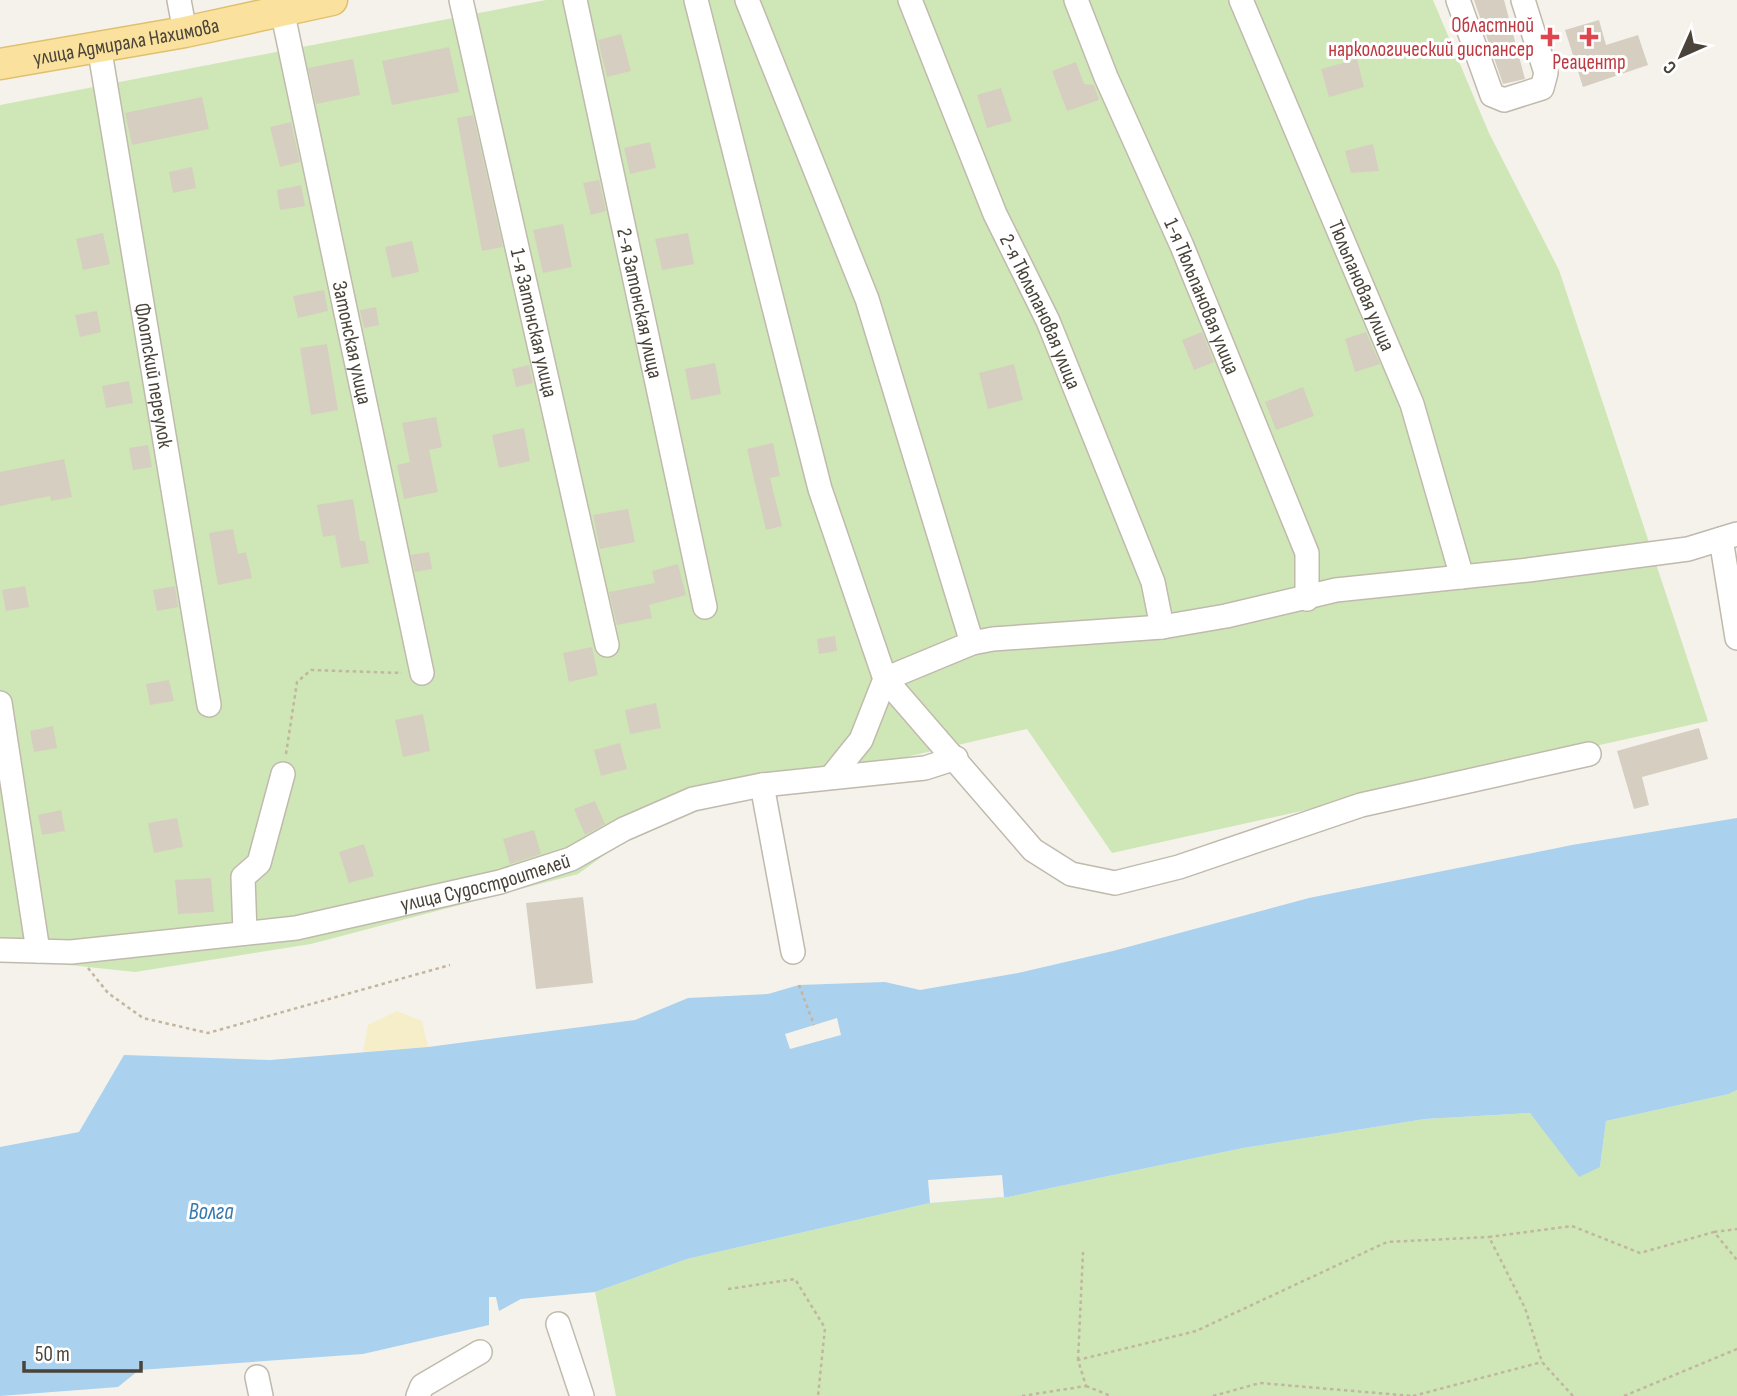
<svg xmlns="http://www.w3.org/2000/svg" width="1737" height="1396" font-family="'Sofia Sans Condensed',sans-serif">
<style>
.green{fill:#cfe7b6}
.sand{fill:#f6eec9}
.water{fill:#aad1ee}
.pier{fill:#f5f2eb}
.building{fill:#d6cec0}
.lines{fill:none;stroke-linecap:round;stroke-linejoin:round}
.minor-casing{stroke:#c0baad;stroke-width:26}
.major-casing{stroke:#e0c06e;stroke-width:33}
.path{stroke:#c1b69f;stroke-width:2.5;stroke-dasharray:3.5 3.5;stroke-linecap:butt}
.minor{stroke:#fff;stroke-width:23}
.major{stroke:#fae29e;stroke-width:30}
.health-dot{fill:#e0444e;stroke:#fff;stroke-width:2.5}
.labels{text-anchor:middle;stroke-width:6;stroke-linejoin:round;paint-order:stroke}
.health-label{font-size:21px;fill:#be3a42;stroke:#fff;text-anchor:end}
.street-label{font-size:21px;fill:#494339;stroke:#fff}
.water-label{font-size:23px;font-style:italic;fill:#3579b1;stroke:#fff}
</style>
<rect width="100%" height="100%" fill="#f5f2eb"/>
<!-- green -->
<path class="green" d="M 546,0 L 1433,0 L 1489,133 L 1559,270 L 1708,721 L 1112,853 L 1027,729 L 661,814 L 578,874 L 311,944 L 135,972 L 50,963 L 0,947 L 0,105 Z
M 1737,1090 L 1737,1396 L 616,1396 L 595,1292 L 687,1259 L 930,1203 L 1008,1197 L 1243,1148 L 1425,1119 L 1530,1113 L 1600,1167 L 1606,1121 L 1729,1094 Z"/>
<!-- sand -->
<path class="sand" d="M 397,1011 L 422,1021 L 428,1047 L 363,1052 L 368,1025 Z"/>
<!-- water -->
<path class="water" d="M 1737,818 L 1737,1090 L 1729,1094 L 1606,1121 L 1600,1167 L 1579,1177 L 1530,1113 L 1425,1119 L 1243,1148 L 1008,1197 L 930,1203 L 687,1259 L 595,1292 L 521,1299 L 499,1311 L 496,1297 L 489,1297 L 489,1325 L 363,1354 L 139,1370 L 118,1387 L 0,1396 L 0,1147 L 79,1132 L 124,1055 L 270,1060 L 428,1047 L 635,1020 L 688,998 L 768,994 L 799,985 L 885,982 L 920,990 L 1018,973 L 1113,951 L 1309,898 L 1572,845 Z"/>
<!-- pier -->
<path class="pier" d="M 837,1018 L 841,1035 L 790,1049 L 785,1034 Z
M 1002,1175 L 1004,1197 L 930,1203 L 928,1180 Z"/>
<!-- building -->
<path class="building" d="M 1474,0 L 1504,0 L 1525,79 L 1503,84 Z
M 1599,20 L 1606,45 L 1638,35 L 1648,65 L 1583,87 L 1565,30 Z
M 621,34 L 631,71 L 607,77 L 598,40 Z
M 449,47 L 459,92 L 392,105 L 382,61 Z
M 353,59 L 360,95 L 316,104 L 308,68 Z
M 1357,59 L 1364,87 L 1329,97 L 1321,69 Z
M 1076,62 L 1084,84 L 1094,85 L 1099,100 L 1067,111 L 1052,71 Z
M 1001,88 L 1012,121 L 987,128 L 977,95 Z
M 202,97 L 209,129 L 132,145 L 125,113 Z
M 473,115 L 503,247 L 482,251 L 457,118 Z
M 291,122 L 300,162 L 280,167 L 270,127 Z
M 650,142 L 656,168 L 630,174 L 624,148 Z
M 1373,144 L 1379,171 L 1351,173 L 1345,151 Z
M 192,167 L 196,188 L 173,193 L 169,172 Z
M 599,180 L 606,211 L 591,215 L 583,183 Z
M 301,185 L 305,206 L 280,210 L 277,190 Z
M 563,224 L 572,267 L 543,273 L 533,230 Z
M 103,233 L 110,264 L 83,270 L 76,239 Z
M 688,233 L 694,264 L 662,270 L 655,239 Z
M 412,241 L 419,272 L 392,278 L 385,247 Z
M 324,290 L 328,311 L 298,318 L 293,296 Z
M 376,307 L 379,325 L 364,328 L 360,310 Z
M 97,311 L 101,332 L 80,337 L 75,315 Z
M 1202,332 L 1214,362 L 1194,370 L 1182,340 Z
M 1366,332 L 1380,364 L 1355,372 L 1345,339 Z
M 327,344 L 338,410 L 311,415 L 300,348 Z
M 715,363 L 721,394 L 691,400 L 685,369 Z
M 1014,364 L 1023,400 L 988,409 L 979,373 Z
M 529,365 L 533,383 L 516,387 L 512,369 Z
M 129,381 L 133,403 L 106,408 L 102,386 Z
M 1303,387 L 1314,416 L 1276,430 L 1265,402 Z
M 436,417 L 442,447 L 429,450 L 438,492 L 404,499 L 397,465 L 410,462 L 402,423 Z
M 524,428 L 530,461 L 499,468 L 492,435 Z
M 773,443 L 780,476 L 770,478 L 782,526 L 766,530 L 747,449 Z
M 148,445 L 152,467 L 133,470 L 129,448 Z
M 64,459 L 72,497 L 51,501 L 50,496 L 0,506 L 0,472 Z
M 353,499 L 360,541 L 365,541 L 369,563 L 341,568 L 335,535 L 323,537 L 317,505 Z
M 628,509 L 635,542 L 600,549 L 593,515 Z
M 233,529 L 238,554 L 246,552 L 252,578 L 218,585 L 209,533 Z
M 429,552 L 432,569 L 415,572 L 411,555 Z
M 678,564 L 686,595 L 649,605 L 652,618 L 617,625 L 609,592 L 655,583 L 652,571 Z
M 25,586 L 29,607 L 6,611 L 2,590 Z
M 175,586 L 178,607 L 157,611 L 153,590 Z
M 835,636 L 837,651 L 819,654 L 817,639 Z
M 592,647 L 598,675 L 569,682 L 563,653 Z
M 169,680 L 174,701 L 150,705 L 146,684 Z
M 656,703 L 661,728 L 630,734 L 625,710 Z
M 423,714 L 430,751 L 403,757 L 395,720 Z
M 53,726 L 57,748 L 34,752 L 30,731 Z
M 1699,728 L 1708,759 L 1642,777 L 1649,805 L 1634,809 L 1617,751 Z
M 620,743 L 627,769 L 601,776 L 594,750 Z
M 595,801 L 605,824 L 585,835 L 574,809 Z
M 61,810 L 65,831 L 42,835 L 38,815 Z
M 177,818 L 183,847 L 154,853 L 148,823 Z
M 534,830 L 541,854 L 510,864 L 503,839 Z
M 364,844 L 374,876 L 349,883 L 339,852 Z
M 211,878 L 214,912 L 178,914 L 175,880 Z
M 583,897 L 593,983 L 536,989 L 526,903 Z"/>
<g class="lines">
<defs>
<g id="minor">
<path d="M 179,0 L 185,32"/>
<path id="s1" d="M 461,0 L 607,645"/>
<path id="s2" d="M 575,0 L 705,607"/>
<path d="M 696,0 L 820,489 L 885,679 L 861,740 L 832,776"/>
<path d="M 747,0 L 867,299 L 972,643"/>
<path id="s3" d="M 910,0 L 995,214 L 1048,321 L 1153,582 L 1162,627"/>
<path id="s4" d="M 1076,0 L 1106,77 L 1182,246 L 1307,553 L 1307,599"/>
<path id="s5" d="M 1241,0 L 1412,404 L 1462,577"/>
<path d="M 1458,0 L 1492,95 L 1504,100 L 1542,88 L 1546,73 L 1523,0"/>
<path id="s6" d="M 282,10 L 422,673"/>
<path id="s7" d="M 99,46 L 209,705"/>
<path d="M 1721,539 L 1737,638"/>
<path d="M 0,703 L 38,951"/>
<path d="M 1589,754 L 1361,805 L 1179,867 L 1115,883 L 1071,874 L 1033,850 L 885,679 L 972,643 L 993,639 L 1162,627 L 1226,616 L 1336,590 L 1528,570 L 1688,549 L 1737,534"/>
<path d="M 762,785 L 793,952"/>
<path d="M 245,933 L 243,877 L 259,863 L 283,774"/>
<path id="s8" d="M 0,950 L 71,952 L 296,928 L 500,882 L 571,859 L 624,829 L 693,799 L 762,785 L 925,768 L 956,758"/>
<path d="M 558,1324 L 582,1396"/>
<path d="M 257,1377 L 261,1396"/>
<path d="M 418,1396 L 422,1386 L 480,1352"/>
</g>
<g id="major">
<path id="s9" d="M 0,64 L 185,32 L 332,0"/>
</g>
</defs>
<!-- minor casing -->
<use href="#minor" class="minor-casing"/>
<!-- major casing -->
<use href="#major" class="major-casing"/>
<!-- path -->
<path class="path" d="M 286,754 L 297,682 L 311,670 L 402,673
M 88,968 L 108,993 L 143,1018 L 208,1033 L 450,965
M 799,985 L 814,1025
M 1714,1232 L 1737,1229
M 728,1289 L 795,1279 L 825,1328 L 818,1396
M 1078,1360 L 1083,1252
M 1086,1386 L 1111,1396
M 1022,1396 L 1086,1386 L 1078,1360 L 1196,1331 L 1387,1242 L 1489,1237
M 1213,1396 L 1260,1383 L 1412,1396
M 1413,1396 L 1542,1362
M 1573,1396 L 1542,1362 L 1525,1308 L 1489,1237 L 1572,1226 L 1640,1253 L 1714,1232 L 1737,1260
M 1624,1396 L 1737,1349"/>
<!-- minor -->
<use href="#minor" class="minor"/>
<!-- major -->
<use href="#major" class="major"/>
</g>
<!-- markers -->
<g class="health-dot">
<path d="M1546.5 26.5h7v7h7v7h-7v7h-7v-7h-7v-7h7z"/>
<path d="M1585.5 26.5h7v7h7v7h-7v7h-7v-7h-7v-7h7z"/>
</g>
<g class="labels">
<!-- health labels -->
<g class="health-label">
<text x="1534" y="32">Областной<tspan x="1534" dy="24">наркологический диспансер</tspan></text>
<text x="1589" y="69" text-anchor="middle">Реацентр</text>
</g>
<!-- street labels -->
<g class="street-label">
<text dy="7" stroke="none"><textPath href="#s9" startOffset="128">улица Адмирала Нахимова</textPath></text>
<text dy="7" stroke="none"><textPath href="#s5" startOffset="310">Тюльпановая улица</textPath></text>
<text dy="7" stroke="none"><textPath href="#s4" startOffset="322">1-я Тюльпановая улица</textPath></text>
<text dy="7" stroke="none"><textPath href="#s2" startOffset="310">2-я Затонская улица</textPath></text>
<text dy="7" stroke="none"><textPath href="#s3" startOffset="338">2-я Тюльпановая улица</textPath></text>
<text dy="7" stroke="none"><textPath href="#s1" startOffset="331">1-я Затонская улица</textPath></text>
<text dy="7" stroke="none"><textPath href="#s6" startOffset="340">Затонская улица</textPath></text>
<text dy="7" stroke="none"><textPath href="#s7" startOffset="334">Флотский переулок</textPath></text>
<text dy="7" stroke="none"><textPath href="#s8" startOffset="492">улица Судостроителей</textPath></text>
</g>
<!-- water labels -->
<g class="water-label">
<text x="211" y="1219">Волга</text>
</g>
</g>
<!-- north arrow -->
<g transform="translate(1681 56) rotate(225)" stroke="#ffffff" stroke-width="5" paint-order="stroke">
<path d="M0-5L12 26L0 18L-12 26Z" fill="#494339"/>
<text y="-10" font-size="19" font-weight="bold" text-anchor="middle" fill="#494339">С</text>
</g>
<!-- scale -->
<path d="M24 1361v10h117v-10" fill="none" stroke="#494339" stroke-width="3.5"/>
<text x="35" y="1361" font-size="21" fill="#494339" stroke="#ffffff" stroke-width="5" paint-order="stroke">50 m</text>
</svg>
